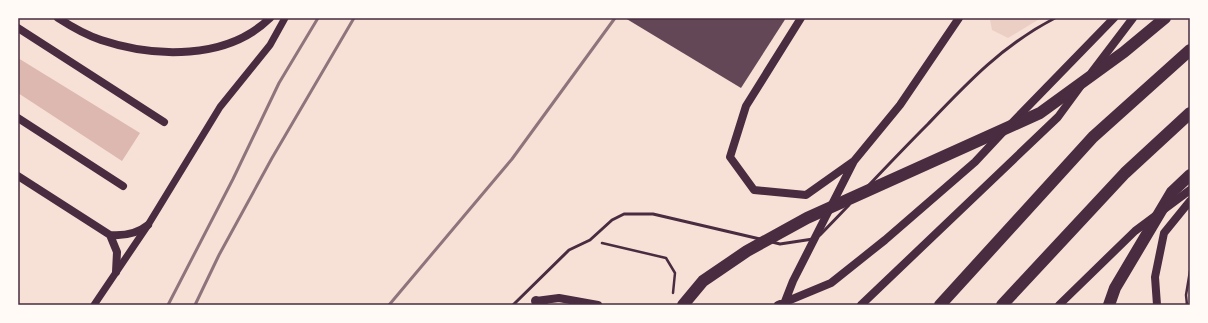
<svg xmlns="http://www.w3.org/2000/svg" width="1208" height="323" font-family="Quicksand,sans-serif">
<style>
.green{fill:#ebcfc5}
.water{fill:#dcb8b0}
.building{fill:#644757}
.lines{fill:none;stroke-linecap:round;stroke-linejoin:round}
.path{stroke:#4a2c40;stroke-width:2.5}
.service{stroke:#4a2c40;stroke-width:3}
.tertiary{stroke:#4a2c40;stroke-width:7}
.secondary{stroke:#4a2c40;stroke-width:8}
.primary{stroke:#4a2c40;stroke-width:10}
.motorway{stroke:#4a2c40;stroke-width:12}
.rail{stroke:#8f747c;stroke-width:3}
.neatline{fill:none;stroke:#4a2c40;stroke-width:1.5}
</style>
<rect width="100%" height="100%" fill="#f7e1d7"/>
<!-- green -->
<path class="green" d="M 992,18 L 1041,18 L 1008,38 L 992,30 L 990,20 Z"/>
<!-- water -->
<path class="water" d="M 18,58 L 140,133 L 122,161 L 18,93 Z"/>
<!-- building -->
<path class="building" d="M 625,18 L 786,18 L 741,88 Z"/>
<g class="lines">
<!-- path -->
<path class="path" d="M 602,243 L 666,258 L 675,273 L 673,293
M 1187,305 L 1186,295 L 1190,271"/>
<!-- service -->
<path class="service" d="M 869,185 C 888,165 908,144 928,124 C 968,82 1003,45 1055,18
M 820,235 L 849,205
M 772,242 L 780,244 L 813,239
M 513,305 L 569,250 L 590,240 L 612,220 L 624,214 L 653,214 L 760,239"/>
<!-- tertiary -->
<path class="tertiary" d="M 94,305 L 148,225 L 220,107 L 270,45 L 285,18"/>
<!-- secondary -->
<path class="secondary" d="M 58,18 C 72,27 86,35 101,40 C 155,58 227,60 270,18
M 801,18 L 746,106 L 730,157 L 754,190 L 806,195 L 854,161
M 18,28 L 164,122
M 1092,72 L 1133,18
M 18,118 L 123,186
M 1011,124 L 1114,18
M 18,176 L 110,235 C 124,236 137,234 148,225
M 110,235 L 117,252 L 116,272
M 536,301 L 559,298 L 598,305
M 784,304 L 793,281 L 854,161 L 900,105 L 959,18
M 778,305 L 831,283 L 885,240 L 975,162 L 1003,132
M 861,305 L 1058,117 L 1080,87
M 1059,305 L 1135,231 L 1190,190
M 1157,305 L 1155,277 L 1164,233 L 1190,201"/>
<!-- primary -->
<path class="primary" d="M 536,301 L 543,305"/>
<!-- motorway -->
<path class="motorway" d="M 683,305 L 703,281 L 747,251 L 807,218 L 1040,113 L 1124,52 L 1165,18
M 940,305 L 1093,137 L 1190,50
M 1002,305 L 1125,173 L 1190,113
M 1109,305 L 1115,288 L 1172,192 L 1190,175"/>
<!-- rail -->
<path class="rail" d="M 168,305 L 233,179 L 279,83 L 318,18
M 195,305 L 219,255 L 272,158 L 354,18
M 389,305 L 512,159 L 615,18"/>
</g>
<!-- border -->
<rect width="1208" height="323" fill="none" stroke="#fffaf5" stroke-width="38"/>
<rect x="19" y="19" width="1170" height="285" class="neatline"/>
</svg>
